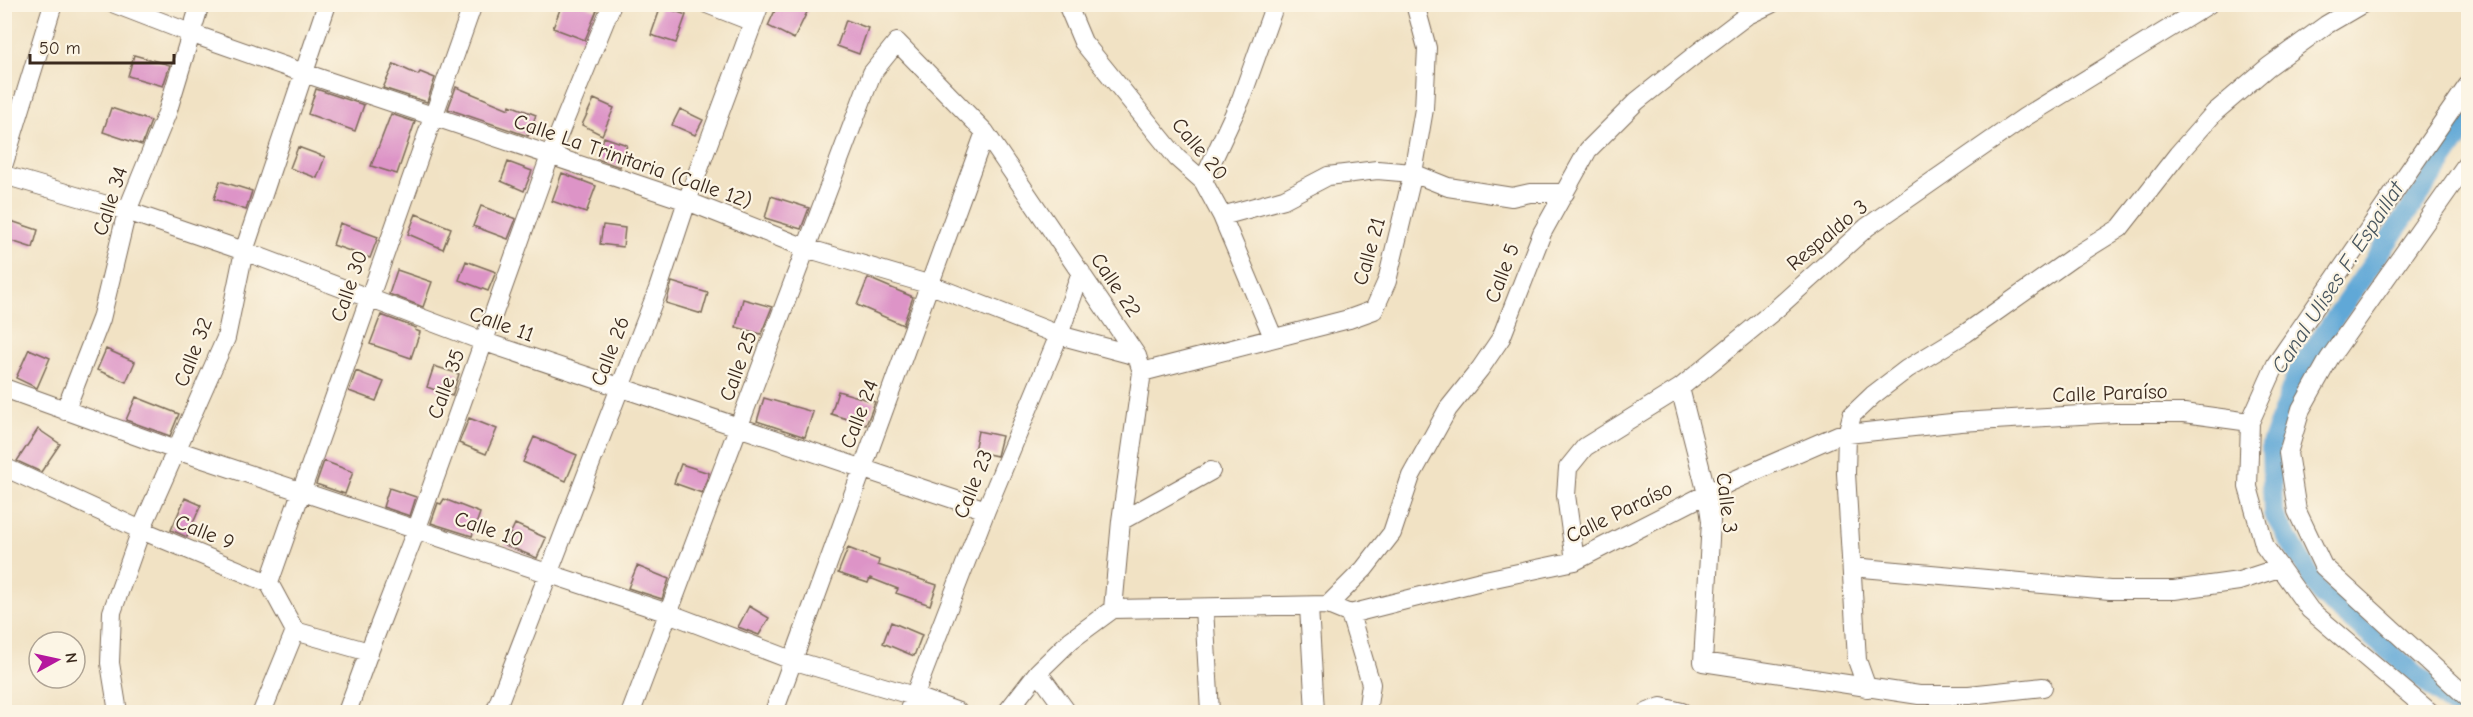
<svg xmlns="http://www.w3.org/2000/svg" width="2473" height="717" font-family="'Comic Neue',sans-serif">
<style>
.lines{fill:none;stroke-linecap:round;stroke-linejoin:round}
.canal{stroke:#60a8d7;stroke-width:20}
.building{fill:#dd94c7}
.street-casing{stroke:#7b6a58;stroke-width:20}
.street{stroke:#fff;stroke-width:18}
.labels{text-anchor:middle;stroke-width:4.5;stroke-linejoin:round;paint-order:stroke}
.street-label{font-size:21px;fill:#3b2a1e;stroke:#fcf5e5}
.water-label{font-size:22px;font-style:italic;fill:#48565f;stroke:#fcf5e5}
</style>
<rect width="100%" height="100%" fill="#fcf5e5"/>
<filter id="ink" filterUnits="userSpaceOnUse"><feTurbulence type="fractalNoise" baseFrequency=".0167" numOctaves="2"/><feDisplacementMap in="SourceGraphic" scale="12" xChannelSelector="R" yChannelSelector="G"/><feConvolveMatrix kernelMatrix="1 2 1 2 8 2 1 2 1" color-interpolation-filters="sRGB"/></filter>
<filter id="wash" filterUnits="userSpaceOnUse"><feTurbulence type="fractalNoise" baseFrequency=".008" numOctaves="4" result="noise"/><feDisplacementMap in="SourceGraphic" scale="24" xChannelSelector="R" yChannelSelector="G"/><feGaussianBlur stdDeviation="1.35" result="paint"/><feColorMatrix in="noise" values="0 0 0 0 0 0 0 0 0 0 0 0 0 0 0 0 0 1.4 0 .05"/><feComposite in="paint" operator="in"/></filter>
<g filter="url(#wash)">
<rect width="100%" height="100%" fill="#f1e2c4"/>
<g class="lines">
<!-- canal -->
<path class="canal" d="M 2461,712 L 2321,594 L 2273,513 L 2271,445 L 2297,373 L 2468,125"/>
</g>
<g id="blocks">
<!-- building -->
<path class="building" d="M 562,4 L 582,4 L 597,10 L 585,40 L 553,28 Z
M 778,4 L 797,4 L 808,10 L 794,39 L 768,26 Z
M 661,6 L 686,15 L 676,43 L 651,35 Z
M 846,20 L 868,28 L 859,54 L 837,46 Z
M 134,55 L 170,65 L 163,86 L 128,76 Z
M 394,64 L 418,75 L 420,72 L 435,78 L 427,102 L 383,88 Z
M 456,87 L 509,109 L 510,105 L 536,115 L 528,136 L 448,109 Z
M 316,89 L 364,105 L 355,131 L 308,114 Z
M 594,99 L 614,108 L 602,135 L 582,125 Z
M 111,108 L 151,121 L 142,145 L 103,132 Z
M 680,109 L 703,120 L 695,135 L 672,125 Z
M 391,114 L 415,122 L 397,174 L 371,166 Z
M 604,137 L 627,145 L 620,167 L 597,159 Z
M 298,147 L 325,157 L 317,178 L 290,168 Z
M 508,162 L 532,171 L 524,191 L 501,181 Z
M 562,173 L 596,186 L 586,213 L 552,201 Z
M 220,181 L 252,191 L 246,210 L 214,199 Z
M 771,196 L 809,208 L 801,229 L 765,218 Z
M 481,206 L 516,219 L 508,239 L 473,226 Z
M 416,214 L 451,228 L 443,249 L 408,234 Z
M 11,221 L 38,230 L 33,248 L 5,239 Z
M 340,223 L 378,237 L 370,258 L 333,245 Z
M 603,225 L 625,228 L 623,247 L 600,244 Z
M 466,261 L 496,272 L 488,291 L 459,280 Z
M 397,270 L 432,282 L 423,307 L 389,294 Z
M 868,278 L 913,297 L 903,325 L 857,305 Z
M 672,282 L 708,293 L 702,314 L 666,303 Z
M 743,299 L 772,307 L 761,334 L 736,327 Z
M 381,315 L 416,328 L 415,330 L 420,332 L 411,358 L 370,344 Z
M 29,349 L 50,358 L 37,388 L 16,378 Z
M 106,349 L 135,362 L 126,382 L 97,370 Z
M 434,366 L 459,374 L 452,396 L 427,387 Z
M 356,371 L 384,382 L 376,401 L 349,391 Z
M 838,391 L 875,402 L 866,425 L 831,414 Z
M 136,397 L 179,414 L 170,436 L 126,420 Z
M 764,398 L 813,412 L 805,437 L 757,421 Z
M 469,418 L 497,429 L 486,454 L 459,443 Z
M 38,429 L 60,444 L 41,472 L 17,461 Z
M 978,431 L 1002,436 L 997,456 L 974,451 Z
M 534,437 L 577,455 L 566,481 L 523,462 Z
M 324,461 L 353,472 L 345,494 L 316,484 Z
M 681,464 L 709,473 L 702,493 L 674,483 Z
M 389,488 L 416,497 L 410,516 L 383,507 Z
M 185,498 L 201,505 L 187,537 L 171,530 Z
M 444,499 L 480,513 L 472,536 L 431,523 L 438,503 L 441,504 Z
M 515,524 L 546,538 L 537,558 L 505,545 Z
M 848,548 L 879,560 L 878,565 L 937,585 L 930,605 L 896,593 L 898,589 L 870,578 L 868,583 L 838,573 Z
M 637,566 L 669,579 L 662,599 L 628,588 Z
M 749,606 L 769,618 L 759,635 L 738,627 Z
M 891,622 L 922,635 L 914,656 L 883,643 Z"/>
</g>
</g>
<g filter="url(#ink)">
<use href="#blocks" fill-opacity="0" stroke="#7b6a58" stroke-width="1.5"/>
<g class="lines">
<defs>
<path id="street" d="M 115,4 L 190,33 L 304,73 L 687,201 L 806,248 L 931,285 L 1059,335 L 1137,356
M 707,4 L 753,22
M 1067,4 L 1083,42 L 1177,158 L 1203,181 L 1222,216 L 1273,337
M 2468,162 L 2329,359 L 2301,409 L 2288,453 L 2297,511 L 2323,566 L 2468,698
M 4,163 L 53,4
M 4,175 L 127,211 L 244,251 L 485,342 L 986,510
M 1203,181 L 1241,99 L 1275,4
M 1222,216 L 1284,199 L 1328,176 L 1377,170 L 1413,173 L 1448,187 L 1512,197 L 1530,193 L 1565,193
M 1142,372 L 1349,319 L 1374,310 L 1387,281 L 1413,173 L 1424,109 L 1427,48 L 1415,4
M 4,388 L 176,450 L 668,613 L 792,660 L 914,696 L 958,712
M 1680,388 L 1707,494 L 1711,521 L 1703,662 L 1919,695 L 1969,695 L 2043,687
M 65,411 L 101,319 L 127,211 L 167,113 L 200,4
M 4,467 L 141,530 L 269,583 L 295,631 L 369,652
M 1121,521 L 1211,471
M 1575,561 L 1566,495 L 1568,468 L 1585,447 L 1680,388 L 1775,310 L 1867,227 L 2025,117 L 2209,4
M 1852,567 L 2110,590 L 2174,590 L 2239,581 L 2279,568
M 269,583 L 473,4
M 1328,605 L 1364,569 L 1392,533 L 1411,476 L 1448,409 L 1480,369 L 1501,338 L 1542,233 L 1588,150 L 1637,101 L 1700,51 L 1746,16 L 1771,4
M 1309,607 L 1315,712
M 1204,608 L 1210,712
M 1350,614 L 1371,684 L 1367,712
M 1038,672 L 1067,712
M 1867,688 L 1857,660 L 1846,473 L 1847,434 L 1852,415 L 1873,395 L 1907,369 L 1966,333 L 2072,258 L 2120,228 L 2178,154 L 2215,112 L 2268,67 L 2326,25 L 2362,4
M 118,712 L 110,663 L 112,612 L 141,530 L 226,338 L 244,251 L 327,4
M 262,712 L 295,631
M 347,712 L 369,652 L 417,528 L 550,156 L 612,4
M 495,712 L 658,289 L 687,201 L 760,4
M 631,712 L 872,73 L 897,42 L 985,132 L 1137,356 L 1142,372 L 1121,521 L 1113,609
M 774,712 L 985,132
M 908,712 L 986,510 L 1059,335 L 1081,272
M 1007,712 L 1038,672 L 1071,640 L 1113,609 L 1328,605 L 1350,614 L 1485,580 L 1575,561 L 1730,482 L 1838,435 L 1961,422 L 2115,413 L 2184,413 L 2250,422
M 1648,712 L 1661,707 L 1682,712
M 2430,712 L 2310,610 L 2265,547 L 2248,487 L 2250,422 L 2276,364 L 2468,85"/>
</defs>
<!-- street casing -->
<use href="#street" class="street-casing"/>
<!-- street -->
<use href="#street" class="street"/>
</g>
</g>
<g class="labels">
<!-- street labels -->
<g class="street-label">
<text transform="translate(1200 149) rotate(50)" y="7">Calle 20</text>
<text transform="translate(633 161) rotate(19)" y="7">Calle La Trinitaria (Calle 12)</text>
<text transform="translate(110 201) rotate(-72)" y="7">Calle 34</text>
<text transform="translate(1827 235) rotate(-40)" y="7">Respaldo 3</text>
<text transform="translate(1369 251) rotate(-74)" y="7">Calle 21</text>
<text transform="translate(1502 273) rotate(-69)" y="7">Calle 5</text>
<text transform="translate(1116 285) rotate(56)" y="7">Calle 22</text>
<text transform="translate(349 286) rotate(-71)" y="7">Calle 30</text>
<text transform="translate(502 324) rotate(20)" y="7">Calle 11</text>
<text transform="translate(610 351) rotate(-69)" y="7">Calle 26</text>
<text transform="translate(193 352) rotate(-69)" y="7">Calle 32</text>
<text transform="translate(738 366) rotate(-70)" y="7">Calle 25</text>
<text transform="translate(446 384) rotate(-70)" y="7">Calle 35</text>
<text transform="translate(2110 393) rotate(-2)" y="7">Calle Paraíso</text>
<text transform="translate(859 414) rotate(-69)" y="7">Calle 24</text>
<text transform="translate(973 484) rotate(-68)" y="7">Calle 23</text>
<text transform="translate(1727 503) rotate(83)" y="7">Calle 3</text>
<text transform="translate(1619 512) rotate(-26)" y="7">Calle Paraíso</text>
<text transform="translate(489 529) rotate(19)" y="7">Calle 10</text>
<text transform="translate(205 532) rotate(22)" y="7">Calle 9</text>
</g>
<!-- water labels -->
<g class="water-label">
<text transform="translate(2337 277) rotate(-57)" y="8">Canal Ulises F. Espaillat</text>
</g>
</g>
<!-- margin -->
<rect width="2473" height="717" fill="none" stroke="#fcf5e5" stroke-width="24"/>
<!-- north arrow -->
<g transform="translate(57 660) rotate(82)"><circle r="28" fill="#fcf5e5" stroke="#afa495" stroke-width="1.5"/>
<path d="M0-4.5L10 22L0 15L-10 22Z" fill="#b5179e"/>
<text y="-9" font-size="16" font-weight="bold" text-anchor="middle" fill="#3b2a1e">N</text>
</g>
<!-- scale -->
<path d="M30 54v9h144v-9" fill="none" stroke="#3b2a1e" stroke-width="3"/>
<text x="39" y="54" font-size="18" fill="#3b2a1e" stroke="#fcf5e5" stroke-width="4.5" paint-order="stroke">50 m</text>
</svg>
